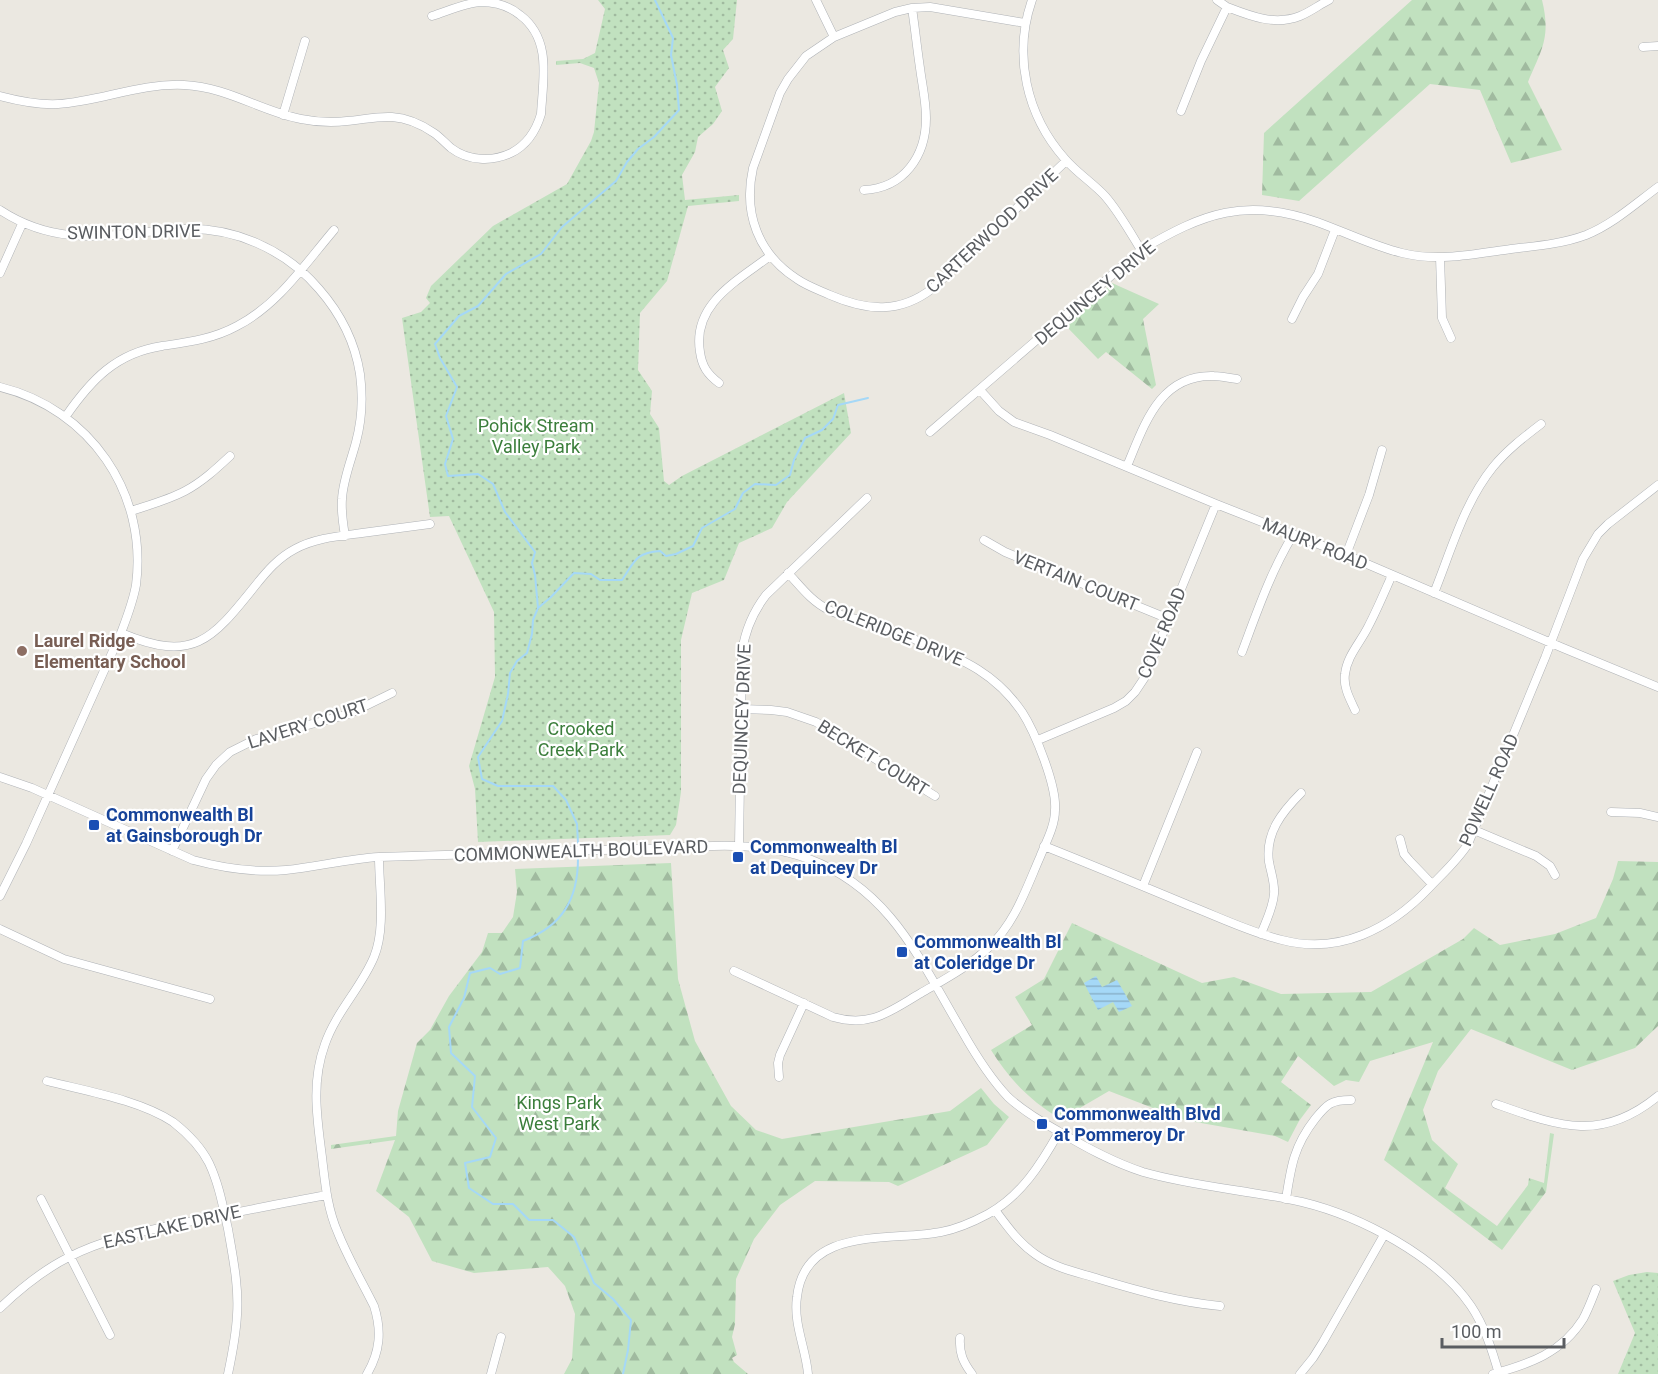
<svg xmlns="http://www.w3.org/2000/svg" width="1658" height="1374" font-family="Roboto,sans-serif">
<style>
.forest{fill:url(#forest-firs)}
.park{fill:url(#park-dots)}
.water{fill:url(#water-rules)}
.lines{fill:none;stroke-linecap:round;stroke-linejoin:round}
.stream{stroke:#a5d8f7;stroke-width:2}
.minor-casing{stroke:#afb2b6;stroke-width:9}
.minor{stroke:#fff;stroke-width:8}
.education-dot{fill:#8d6e63;stroke:#fff;stroke-width:2}
.transit-dot{fill:#1a4fb4;stroke:#fff;stroke-width:2}
.labels{text-anchor:middle;stroke-width:4.5;stroke-linejoin:round;paint-order:stroke}
.street-label{font-size:18px;fill:#5a5d61;stroke:#fff}
.park-label{font-size:18px;fill:#3b7e3b;stroke:#fff}
.education-label{font-size:18px;font-weight:bold;fill:#785e54;stroke:#fff;text-anchor:start}
.transit-label{font-size:18px;font-weight:bold;fill:#164399;stroke:#fff;text-anchor:start}
</style>
<defs>
<pattern id="forest-firs" width="22" height="20" patternUnits="userSpaceOnUse" patternTransform="scale(1.5)"><rect width="22" height="20" fill="#c1e1bf"/><path d="M5 1l3.5 6h-7zM16 11l3.5 6h-7z" fill="#a0ba9f"/></pattern>
<pattern id="park-dots" width="8" height="8" patternUnits="userSpaceOnUse" patternTransform="scale(1.5)"><rect width="8" height="8" fill="#c1e1bf"/><path d="M2 2h.1M6 6h.1" fill="none" stroke="#a0ba9f" stroke-width="1.8" stroke-linecap="round"/></pattern>
<pattern id="water-rules" width="6" height="5" patternUnits="userSpaceOnUse" patternTransform="scale(1.5)"><rect width="6" height="5" fill="#a5d8f7"/><path d="M0 2.5h6" fill="none" stroke="#89b2cb"/></pattern>
</defs>
<rect width="100%" height="100%" fill="#ebe8e1"/>
<!-- forest -->
<path class="forest" d="M 1412,0 L 1542,0 C 1551,37 1542,49 1528,82 L 1562,150 L 1511,163 L 1480,90 L 1430,84 L 1299,201 L 1262,195 L 1264,133 Z
M 1112,283 L 1159,304 L 1143,319 L 1156,385 L 1152,389 L 1106,352 L 1098,359 L 1065,325 Z
M 1618,861 L 1658,862 L 1658,1026 L 1635,1048 L 1572,1070 L 1471,1029 L 1438,1071 L 1423,1110 L 1432,1140 L 1458,1164 L 1445,1188 L 1497,1226 L 1528,1185 L 1529,1178 L 1544,1183 L 1550,1133 L 1554,1134 L 1546,1192 L 1502,1250 L 1384,1160 L 1433,1042 L 1370,1061 L 1359,1082 L 1346,1080 L 1334,1086 L 1298,1056 L 1281,1082 L 1311,1105 L 1299,1121 L 1288,1142 L 1275,1136 L 1184,1120 L 1109,1091 L 1061,1119 C 1031,1102 1009,1079 991,1050 L 1032,1025 L 1015,997 L 1044,979 L 1072,923 L 1202,983 L 1234,977 L 1281,994 L 1371,992 L 1463,939 L 1474,928 L 1500,945 L 1555,934 L 1596,918 L 1613,879 Z
M 671,863 L 678,979 L 695,1041 L 731,1106 L 756,1130 L 782,1139 L 950,1111 L 981,1088 L 994,1104 L 1009,1117 L 987,1145 L 898,1186 L 889,1182 L 815,1181 L 780,1205 L 754,1239 L 736,1279 L 735,1324 L 732,1337 L 737,1355 L 732,1358 L 734,1362 L 748,1374 L 564,1374 L 572,1359 L 575,1314 L 565,1286 L 548,1267 L 474,1273 L 432,1261 L 409,1217 L 376,1191 L 395,1140 L 331,1149 L 331,1145 L 396,1136 L 398,1111 L 417,1043 L 430,1030 L 449,996 L 482,952 L 488,933 L 502,933 L 513,917 L 517,892 L 515,869 Z"/>
<!-- park -->
<path class="park" d="M 598,0 L 737,0 L 733,39 L 723,50 L 729,68 L 715,87 L 722,111 L 713,124 L 698,137 L 695,152 L 682,175 L 685,200 L 739,195 L 739,201 L 688,206 L 667,281 L 640,313 L 638,370 L 652,391 L 650,414 L 659,428 L 664,481 L 669,485 L 682,476 L 844,393 L 851,433 L 787,502 L 772,528 L 739,543 L 724,580 L 692,593 L 681,640 L 681,792 L 676,825 L 670,835 L 478,842 L 475,789 L 469,766 L 495,677 L 494,612 L 449,516 L 430,517 L 402,318 L 421,312 L 430,303 L 426,298 L 431,286 L 493,226 L 567,184 L 591,141 L 594,132 L 599,83 L 594,68 L 580,63 L 556,65 L 556,61 L 583,59 L 595,53 L 605,9 Z
M 1647,1272 L 1658,1273 L 1658,1374 L 1618,1374 L 1635,1333 L 1613,1281 L 1629,1275 Z"/>
<!-- water -->
<path class="water" d="M 1096,976 L 1102,987 L 1117,980 L 1132,1006 L 1119,1012 L 1113,1002 L 1098,1010 L 1084,983 Z"/>
<g class="lines">
<!-- stream -->
<path class="stream" d="M 538,608 L 535,575 L 532,563 L 535,552 L 505,512 L 493,484 L 478,474 L 448,476 L 445,464 L 453,439 L 446,416 L 457,387 L 440,358 L 435,344 L 459,316 L 478,306 L 506,274 L 541,254 L 562,227 L 616,181 L 627,162 L 638,149 L 654,137 L 679,110 L 677,85 L 671,55 L 673,38 L 655,0
M 578,843 L 577,824 L 566,800 L 553,786 L 498,786 L 482,779 L 478,757 L 502,721 L 508,694 L 510,673 L 517,661 L 527,653 L 532,634 L 533,620 L 538,608 L 551,597 L 574,573 L 591,574 L 600,580 L 622,580 C 635,561 635,553 660,551 L 666,556 L 676,554 L 693,546 L 702,528 L 735,509 L 743,493 L 755,484 L 776,485 L 790,475 L 794,460 L 805,438 L 822,430 L 833,419 L 838,405 L 868,398
M 578,858 C 578,900 562,926 523,941 L 520,968 L 500,974 L 490,968 L 470,973 L 464,998 L 449,1027 L 451,1053 L 475,1076 L 472,1107 L 496,1138 L 490,1157 L 465,1163 L 469,1188 L 493,1204 L 513,1204 L 529,1220 L 553,1220 L 574,1237 L 594,1283 L 613,1299 L 631,1320 L 628,1350 L 623,1374"/>
<defs>
<path id="minor" d="M 816,0 L 834,37
M 1032,0 C 1013,55 1026,115 1065,159 C 1077,173 1093,183 1105,196 C 1119,212 1130,232 1141,250
M 1227,7 C 1250,16 1275,26 1300,16 C 1310,12 1319,5 1329,0
M 1025,23 L 930,7 L 912,8 L 895,12 L 834,37 L 806,56 L 788,79 L 780,93 L 753,168 C 743,213 758,254 797,279 C 807,286 819,290 830,295 C 867,311 900,314 933,288 L 1066,161
M 1643,47 L 1658,46
M 0,96 C 19,101 39,105 58,104 C 101,101 140,83 184,85 C 228,87 260,111 301,119 C 316,122 332,123 347,121 C 361,120 377,116 392,117 C 407,118 421,124 434,133 C 440,137 445,143 451,148 C 468,161 492,162 511,153 C 527,145 536,131 541,114 C 543,79 552,39 520,15 C 509,6 495,2 481,2 C 465,3 448,11 432,16
M 1181,111 L 1201,61 L 1227,7 L 1217,0
M 283,115 L 305,41
M 864,190 C 904,188 926,156 926,118 C 926,101 922,84 920,68 C 917,48 915,28 912,8
M 0,210 C 61,250 115,233 182,229 C 234,227 285,249 319,289 C 340,313 355,342 360,374 C 363,397 362,420 356,442 C 351,461 343,480 342,499 C 341,511 343,524 345,536
M 1440,257 L 1442,318 L 1451,338
M 0,273 L 22,224
M 1292,319 L 1303,297 L 1318,274 L 1335,230
M 719,383 C 707,374 702,366 700,352 C 692,304 737,281 770,256
M 0,387 C 90,409 148,493 136,585 C 133,602 127,617 121,633 L 26,844 L 0,896
M 980,390 L 999,411 L 1014,422 L 1050,435 L 1216,504 L 1346,555 L 1563,648 L 1658,687
M 66,416 C 91,380 116,353 162,346 C 189,342 213,339 237,326 C 278,305 305,264 334,230
M 930,432 L 1141,250 C 1203,213 1246,197 1317,222 C 1345,232 1373,246 1402,253 C 1438,262 1475,254 1511,249 C 1536,246 1562,244 1586,235 C 1613,224 1635,204 1658,187
M 1127,466 C 1144,426 1159,374 1214,376 C 1221,376 1229,378 1237,379
M 131,511 C 149,505 168,500 185,491 C 202,482 216,469 230,456
M 984,540 L 1005,552 L 1169,619
M 1346,555 L 1369,495 L 1382,450
M 1434,593 C 1451,551 1464,503 1493,467 C 1507,450 1524,437 1541,424
M 121,633 C 193,663 211,641 255,586 C 267,571 278,558 295,549 C 315,538 340,536 362,533 C 385,530 408,527 430,524
M 1242,652 C 1257,612 1271,571 1293,535
M 741,709 L 771,710 L 787,712 L 816,722 L 935,796
M 1355,710 C 1350,699 1343,687 1345,674 C 1347,656 1360,643 1368,627 C 1377,610 1384,593 1392,575
M 1038,740 L 1114,708 L 1126,701 L 1135,692 L 1145,677 L 1216,504
M 0,777 L 32,788 L 193,860 C 223,868 254,873 286,870 C 317,867 347,859 379,857 C 464,854 549,852 635,849 C 692,848 753,838 809,859 C 890,889 920,960 962,1031 C 975,1054 989,1077 1008,1097 C 1023,1111 1040,1121 1058,1131 C 1085,1147 1112,1162 1143,1172 C 1195,1187 1249,1190 1302,1202 C 1360,1216 1437,1256 1471,1306 C 1485,1327 1492,1350 1499,1374
M 1611,812 L 1640,813 L 1658,817
M 1474,830 L 1536,856 L 1550,866 L 1555,875
M 1400,839 L 1404,854 L 1409,860 L 1432,884
M 739,846 L 742,652 C 745,631 753,612 766,595 L 867,498
M 1044,846 C 1092,865 1140,885 1188,905 C 1219,917 1249,932 1282,940 C 1339,955 1390,929 1429,888 C 1442,874 1457,861 1468,844 L 1545,658 L 1583,559 L 1598,534 L 1608,524 L 1658,485
M 172,851 L 206,779 L 216,765 L 230,752 L 256,739 L 349,714 L 392,693
M 1143,886 L 1197,752
M 0,929 L 64,959 L 210,999
M 1261,934 C 1266,921 1273,908 1274,894 C 1275,883 1271,873 1269,862 C 1265,833 1282,812 1301,793
M 734,971 L 833,1017 C 871,1028 890,1011 921,993 C 945,979 970,966 989,947 C 1015,923 1026,889 1040,857 C 1046,842 1055,826 1055,810 C 1057,786 1035,732 1022,712 C 996,674 964,660 923,643 C 906,636 890,628 872,623 C 858,619 842,617 829,610 C 812,602 801,587 788,573
M 779,1077 L 778,1063 L 780,1055 L 804,1003
M 47,1081 C 86,1091 140,1100 173,1122 C 187,1133 201,1147 209,1163 C 219,1184 223,1207 228,1229 C 233,1258 239,1286 237,1315 C 236,1335 232,1355 228,1374
M 1496,1104 C 1558,1126 1601,1143 1658,1096
M 41,1199 L 110,1335
M 1286,1199 C 1291,1166 1294,1146 1315,1119 C 1327,1104 1331,1100 1351,1100
M 995,1210 C 1007,1226 1018,1242 1035,1254 C 1054,1268 1077,1272 1099,1279 C 1139,1291 1178,1302 1220,1306
M 0,1308 C 21,1288 43,1270 69,1257 C 104,1239 141,1232 178,1224 C 228,1214 277,1204 327,1195
M 960,1338 C 959,1353 963,1362 972,1374
M 367,1374 C 380,1352 382,1331 374,1306 C 362,1282 348,1258 338,1233 C 327,1208 325,1182 322,1157 C 317,1118 311,1082 325,1044 C 336,1012 361,988 374,957 C 386,928 379,887 379,857
M 491,1374 L 501,1337
M 808,1374 C 806,1349 793,1323 797,1297 C 805,1225 890,1242 941,1232 C 957,1229 973,1222 988,1214 C 1021,1196 1041,1164 1059,1132
M 1300,1374 L 1313,1358 L 1323,1342 L 1384,1235
M 1493,1374 C 1529,1364 1562,1353 1583,1319 C 1588,1310 1592,1299 1596,1289"/>
</defs>
<!-- minor casing -->
<use href="#minor" class="minor-casing"/>
<!-- minor -->
<use href="#minor" class="minor"/>
</g>
<!-- markers -->
<circle class="education-dot" cx="22" cy="651" r="6"/>
<g class="transit-dot">
<rect x="88" y="819" width="12" height="12" rx="3"/>
<rect x="732" y="851" width="12" height="12" rx="3"/>
<rect x="896" y="946" width="12" height="12" rx="3"/>
<rect x="1036" y="1118" width="12" height="12" rx="3"/>
</g>
<g class="labels">
<!-- street labels -->
<g class="street-label">
<text transform="translate(992 231) rotate(-43)" y="6">CARTERWOOD DRIVE</text>
<text transform="translate(134 232) rotate(-1)" y="6">SWINTON DRIVE</text>
<text transform="translate(1095 293) rotate(-40)" y="6">DEQUINCEY DRIVE</text>
<text transform="translate(1315 544) rotate(22)" y="6">MAURY ROAD</text>
<text transform="translate(1076 581) rotate(22)" y="6">VERTAIN COURT</text>
<text transform="translate(894 633) rotate(22)" y="6">COLERIDGE DRIVE</text>
<text transform="translate(1162 633) rotate(-67)" y="6">COVE ROAD</text>
<text transform="translate(742 719) rotate(-88)" y="6">DEQUINCEY DRIVE</text>
<text transform="translate(308 724) rotate(-18)" y="6">LAVERY COURT</text>
<text transform="translate(873 758) rotate(32)" y="6">BECKET COURT</text>
<text transform="translate(1489 790) rotate(-66)" y="6">POWELL ROAD</text>
<text transform="translate(581 851) rotate(-2)" y="6">COMMONWEALTH BOULEVARD</text>
<text transform="translate(172 1227) rotate(-13)" y="6">EASTLAKE DRIVE</text>
</g>
<!-- park labels -->
<g class="park-label">
<text x="536" y="432">Pohick Stream<tspan x="536" dy="21">Valley Park</tspan></text>
<text x="581" y="735">Crooked<tspan x="581" dy="21">Creek Park</tspan></text>
<text x="559" y="1109">Kings Park<tspan x="559" dy="21">West Park</tspan></text>
</g>
<!-- education labels -->
<g class="education-label">
<text x="34" y="647">Laurel Ridge<tspan x="34" dy="21">Elementary School</tspan></text>
</g>
<!-- transit labels -->
<g class="transit-label">
<text x="106" y="821">Commonwealth Bl<tspan x="106" dy="21">at Gainsborough Dr</tspan></text>
<text x="750" y="853">Commonwealth Bl<tspan x="750" dy="21">at Dequincey Dr</tspan></text>
<text x="914" y="948">Commonwealth Bl<tspan x="914" dy="21">at Coleridge Dr</tspan></text>
<text x="1054" y="1120">Commonwealth Blvd<tspan x="1054" dy="21">at Pommeroy Dr</tspan></text>
</g>
</g>
<!-- scale -->
<path d="M1442 1338v9h122v-9" fill="none" stroke="#5a5d61" stroke-width="3"/>
<text x="1451" y="1338" font-size="18" fill="#5a5d61" stroke="#ffffff" stroke-width="4.5" paint-order="stroke">100 m</text>
</svg>
